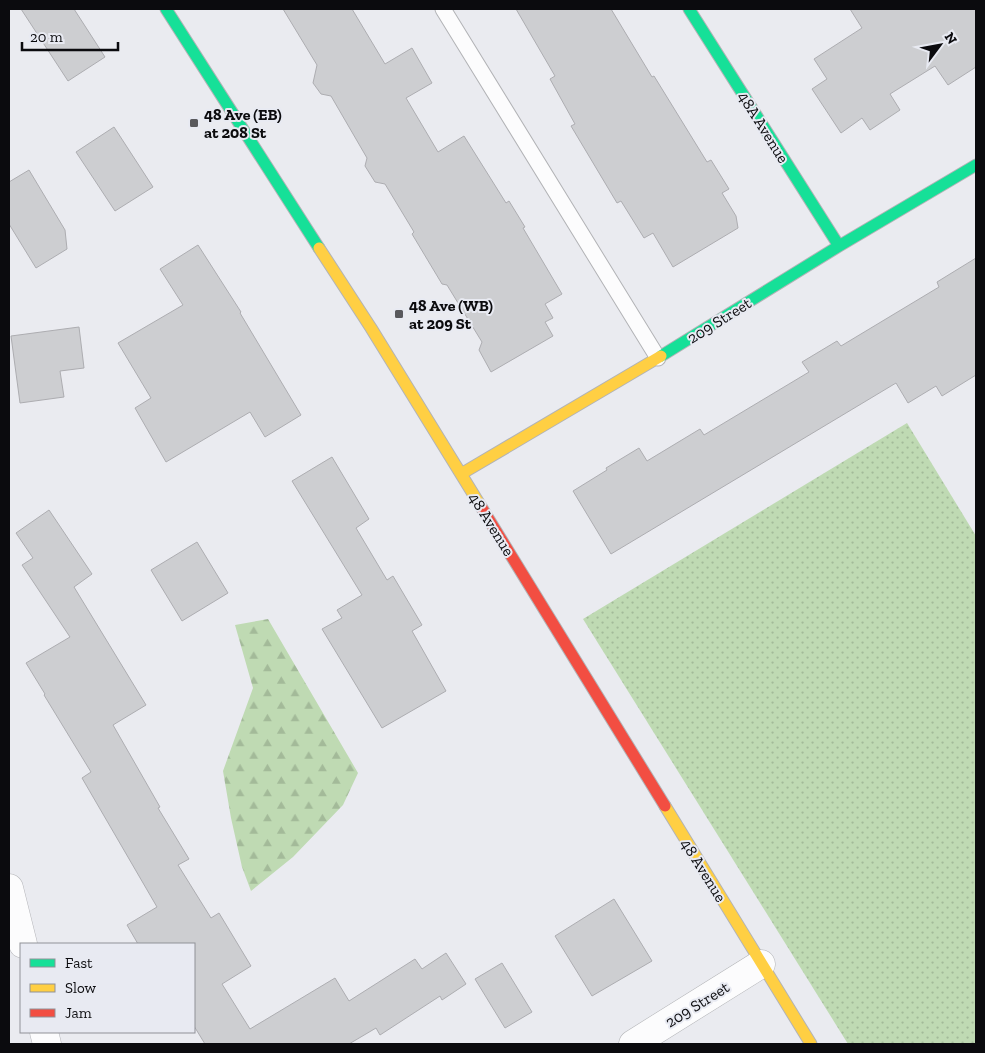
<svg xmlns="http://www.w3.org/2000/svg" width="985" height="1053" font-family="'Zilla Slab',serif">
<style>
.green{fill:url(#green-dots)}
.forest{fill:url(#forest-firs)}
.building{fill:#cdced1;stroke:#adadb1}
.lines{fill:none;stroke-linecap:round;stroke-linejoin:round}
.lane-casing{stroke:#b2b3b6;stroke-width:17}
.street-casing{stroke:#b2b3b6;stroke-width:29}
.fast-casing{stroke:#b2b3b6;stroke-width:13}
.slow-casing{stroke:#b2b3b6;stroke-width:13}
.jam-casing{stroke:#b2b3b6;stroke-width:13}
.lane{stroke:#fcfcfd;stroke-width:15}
.street{stroke:#fcfcfd;stroke-width:28}
.fast{stroke:#16e098;stroke-width:11}
.slow{stroke:#ffcf43;stroke-width:11}
.jam{stroke:#f24e42;stroke-width:11}
.poi-dot{fill:#59595d;stroke:#e8eaf2;stroke-width:2}
.labels{text-anchor:middle;stroke-width:4;stroke-linejoin:round;paint-order:stroke}
.poi-label{font-size:16px;font-weight:bold;fill:#0b0b0e;stroke:#e8eaf2;text-anchor:start}
.street-label{font-size:16px;fill:#0b0b0e;stroke:#e8eaf2}
</style>
<defs>
<pattern id="green-dots" width="8" height="8" patternUnits="userSpaceOnUse" patternTransform="scale(1.25)"><rect width="8" height="8" fill="#bfdab3"/><path d="M2 2h.1M6 6h.1" fill="none" stroke="#a3ba99" stroke-width="1.8" stroke-linecap="round"/></pattern>
<pattern id="forest-firs" width="22" height="20" patternUnits="userSpaceOnUse" patternTransform="scale(1.25)"><rect width="22" height="20" fill="#bfdab3"/><path d="M5 1l3.5 6h-7zM16 11l3.5 6h-7z" fill="#a3ba99"/></pattern>
</defs>
<rect width="100%" height="100%" fill="#eaebf0"/>
<!-- green -->
<path class="green" d="M 907,423 L 976,536 L 976,1044 L 848,1044 L 583,619 Z"/>
<!-- forest -->
<path class="forest" d="M 268,619 L 358,773 L 343,805 L 293,857 L 251,891 L 242,867 L 231,818 L 223,771 L 253,688 L 235,625 Z"/>
<!-- building -->
<path class="building" d="M 21,9 L 74,9 L 105,57 L 68,81 Z
M 283,9 L 352,9 L 385,64 L 412,48 L 432,83 L 406,98 L 438,152 L 464,136 L 506,203 L 509,201 L 525,227 L 523,228 L 562,294 L 545,304 L 553,318 L 545,322 L 553,336 L 491,372 L 479,350 L 482,342 L 447,285 L 442,284 L 412,234 L 414,232 L 385,184 L 375,182 L 365,166 L 367,158 L 331,96 L 321,94 L 313,83 L 317,65 Z
M 516,9 L 611,9 L 652,77 L 654,76 L 707,162 L 711,160 L 729,189 L 722,193 L 736,216 L 738,228 L 673,267 L 653,233 L 644,238 L 621,201 L 617,203 L 571,126 L 575,124 L 550,79 L 555,76 Z
M 850,9 L 976,9 L 976,67 L 948,85 L 935,66 L 890,94 L 900,110 L 870,130 L 862,118 L 841,133 L 812,89 L 827,79 L 814,59 L 862,28 Z
M 114,127 L 153,187 L 115,211 L 76,152 Z
M 29,170 L 65,230 L 67,249 L 36,268 L 9,224 L 9,182 Z
M 198,245 L 241,312 L 240,313 L 301,415 L 265,437 L 250,412 L 166,462 L 135,408 L 151,398 L 118,343 L 183,305 L 160,269 Z
M 976,258 L 976,375 L 942,396 L 936,386 L 908,403 L 896,383 L 611,554 L 573,491 L 607,470 L 606,468 L 639,448 L 647,461 L 700,429 L 704,435 L 809,372 L 802,362 L 837,341 L 841,346 L 939,287 L 937,282 Z
M 79,327 L 84,368 L 60,371 L 64,397 L 20,403 L 11,336 Z
M 332,457 L 369,519 L 356,528 L 387,580 L 393,576 L 422,625 L 412,631 L 446,691 L 382,728 L 322,629 L 342,618 L 337,610 L 362,595 L 292,481 Z
M 49,510 L 92,574 L 74,587 L 146,705 L 113,725 L 160,807 L 158,808 L 189,859 L 178,865 L 211,918 L 219,913 L 251,966 L 222,984 L 250,1029 L 335,978 L 349,1001 L 415,959 L 422,969 L 446,953 L 466,984 L 442,1000 L 440,996 L 380,1035 L 376,1028 L 349,1044 L 205,1044 L 194,1026 L 194,944 L 138,944 L 127,925 L 157,907 L 82,778 L 91,772 L 44,695 L 45,694 L 26,663 L 70,637 L 22,565 L 33,558 L 16,533 Z
M 197,542 L 228,593 L 182,621 L 151,570 Z
M 614,899 L 652,961 L 592,996 L 555,936 Z
M 502,963 L 532,1012 L 505,1028 L 475,979 Z"/>
<g class="lines">
<defs>
<path id="lane" d="M 443,9 L 658,358"/>
<path id="street" d="M 9,888 L 23,944
M 44,1032 L 47,1044
M 633,1044 L 761,964"/>
<path id="fast" d="M 166,9 L 319,248
M 689,9 L 839,246
M 661,356 L 839,246 L 976,165"/>
<path id="slow" d="M 319,248 L 371,328 L 480,505
M 461,474 L 661,356
M 665,806 L 811,1044"/>
<path id="jam" d="M 480,505 L 665,806"/>
</defs>
<!-- lane casing -->
<use href="#lane" class="lane-casing"/>
<!-- street casing -->
<use href="#street" class="street-casing"/>
<!-- fast casing -->
<use href="#fast" class="fast-casing"/>
<!-- slow casing -->
<use href="#slow" class="slow-casing"/>
<!-- jam casing -->
<use href="#jam" class="jam-casing"/>
<!-- lane -->
<use href="#lane" class="lane"/>
<!-- street -->
<use href="#street" class="street"/>
<!-- fast -->
<use href="#fast" class="fast"/>
<!-- slow -->
<use href="#slow" class="slow"/>
<!-- jam -->
<use href="#jam" class="jam"/>
</g>
<!-- markers -->
<g class="poi-dot">
<rect x="189" y="118" width="10" height="10" rx="2.5"/>
<rect x="394" y="309" width="10" height="10" rx="2.5"/>
</g>
<g class="labels">
<!-- poi labels -->
<g class="poi-label">
<text x="204" y="120">48 Ave (EB)<tspan x="204" dy="18">at 208 St</tspan></text>
<text x="409" y="311">48 Ave (WB)<tspan x="409" dy="18">at 209 St</tspan></text>
</g>
<!-- street labels -->
<g class="street-label">
<text transform="translate(764 127) rotate(58)" y="6">48A Avenue</text>
<text transform="translate(719 320) rotate(-32)" y="6">209 Street</text>
<text transform="translate(492 524) rotate(58)" y="6">48 Avenue</text>
<text transform="translate(704 870) rotate(58)" y="6">48 Avenue</text>
<text transform="translate(697 1004) rotate(-32)" y="6">209 Street</text>
</g>
</g>
<!-- border -->
<rect width="985" height="1053" fill="none" stroke="#0b0b0e" stroke-width="20"/>
<!-- legend -->
<rect x="20" y="943" width="175" height="90" fill="#e8eaf2" stroke="#909197"/>
<rect x="30" y="959" width="25" height="8" fill="#16e098" stroke="#909197"/>
<text x="65" y="968" font-size="15" fill="#0b0b0e">Fast</text>
<rect x="30" y="984" width="25" height="8" fill="#ffcf43" stroke="#909197"/>
<text x="65" y="993" font-size="15" fill="#0b0b0e">Slow</text>
<rect x="30" y="1009" width="25" height="8" fill="#f24e42" stroke="#909197"/>
<text x="65" y="1018" font-size="15" fill="#0b0b0e">Jam</text>
<!-- north arrow -->
<g transform="translate(940 45) rotate(58)" stroke="#e8eaf2" stroke-width="4" paint-order="stroke">
<path d="M0-4L9 19L0 12L-9 19Z" fill="#0b0b0e"/>
<text y="-8" font-size="14" font-weight="bold" text-anchor="middle" fill="#0b0b0e">N</text>
</g>
<!-- scale -->
<path d="M22 42v8h96v-8" fill="none" stroke="#0b0b0e" stroke-width="2.5"/>
<text x="30" y="42" font-size="15" fill="#0b0b0e" stroke="#e8eaf2" stroke-width="4" paint-order="stroke">20 m</text>
</svg>
